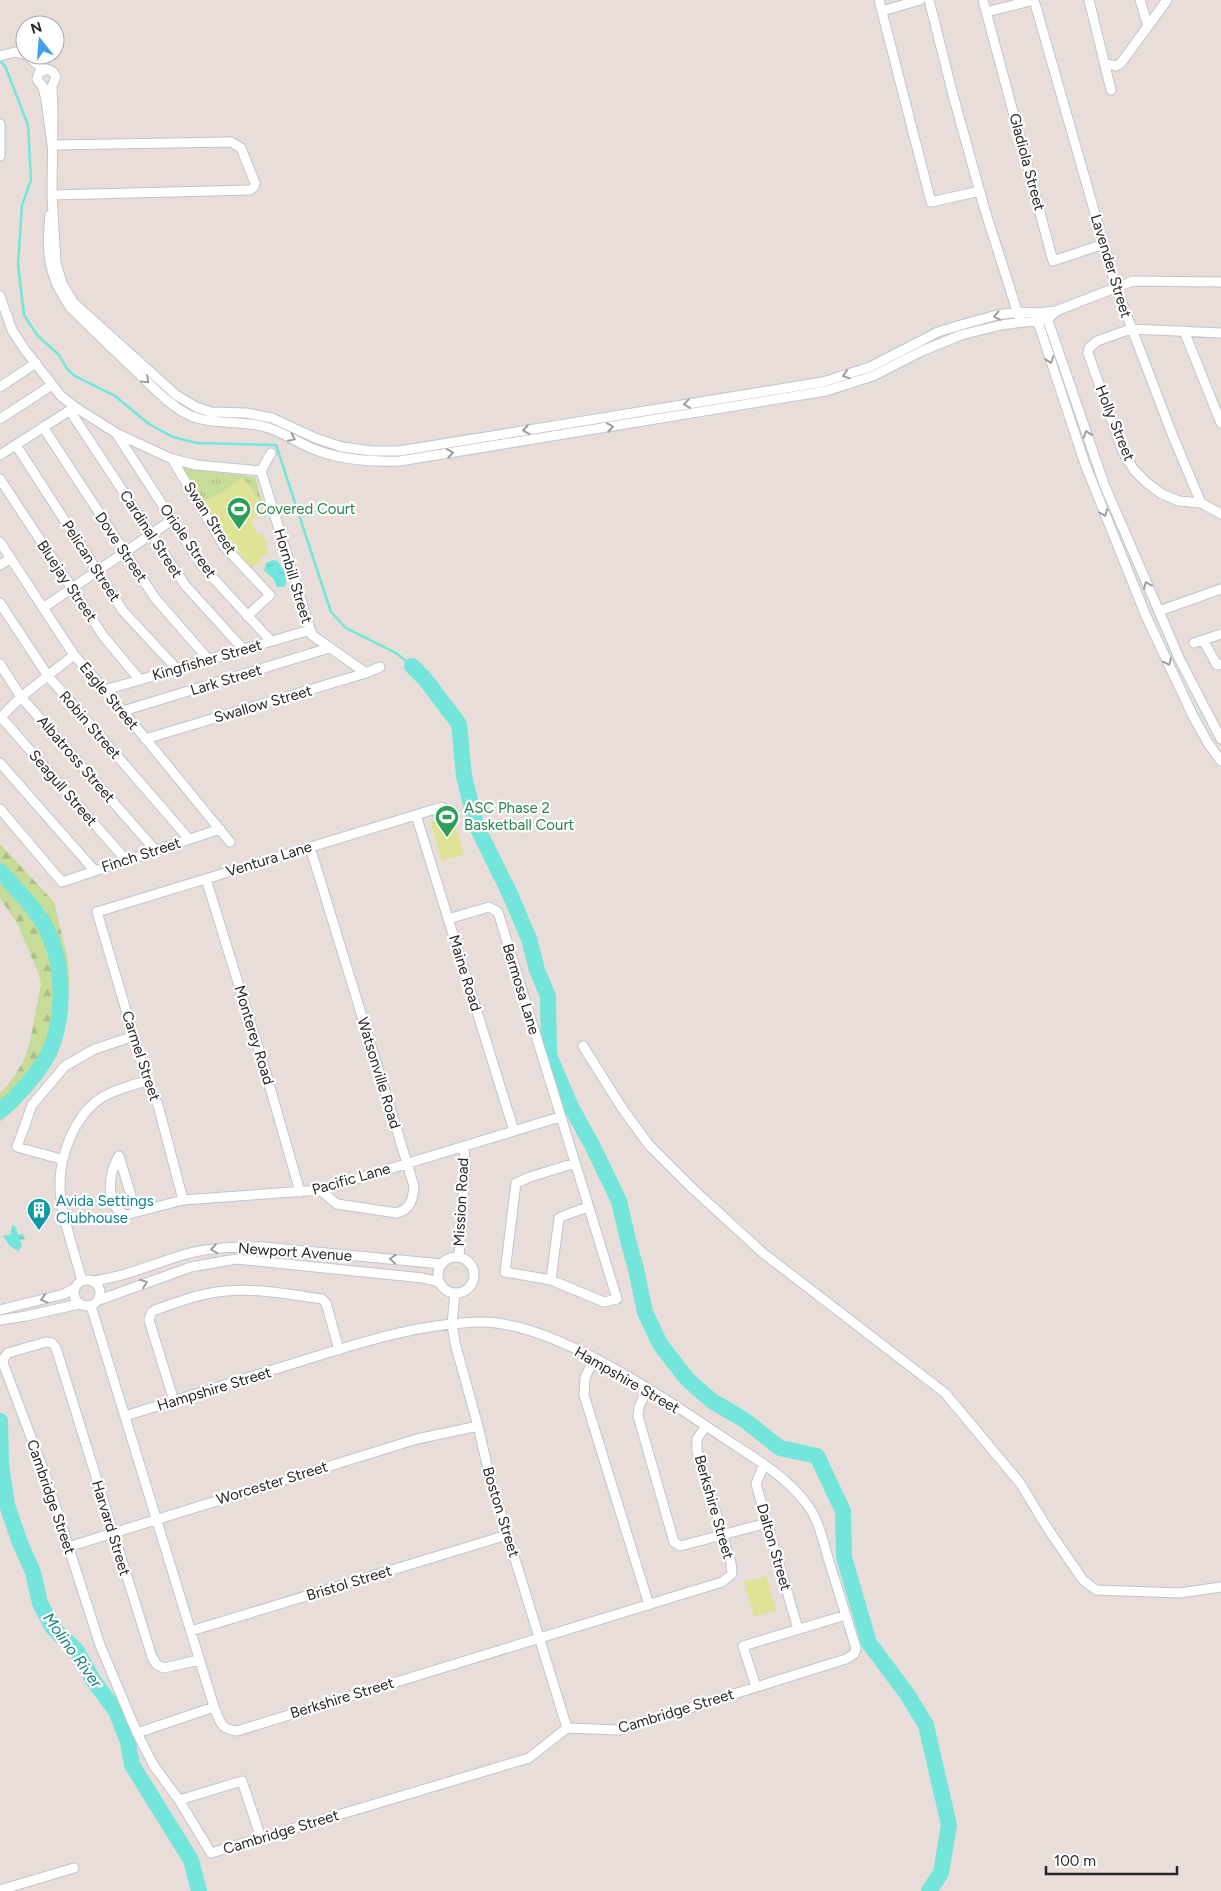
<svg xmlns="http://www.w3.org/2000/svg" width="1221" height="1891" font-family="Figtree,sans-serif">
<style>
.forest{fill:url(#forest-firs)}
.park{fill:url(#park-tufts)}
.pitch{fill:#dee396}
.water{fill:url(#water-ripples)}
.lines{fill:none;stroke-linecap:round;stroke-linejoin:round}
.stream{stroke:#73e5db;stroke-width:2.5}
.river{stroke:#73e5db;stroke-width:16}
.street-casing{stroke:#bec6ce;stroke-width:11}
.street{stroke:#fff;stroke-width:9}
.oneway{stroke:#9e9e9e}
.labels{text-anchor:middle;stroke-width:4.5;stroke-linejoin:round;paint-order:stroke}
.street-label{font-size:15px;fill:#272727;stroke:#fff}
.leisure-label{font-size:15px;fill:#27864d;stroke:#fff;text-anchor:start}
.culture-label{font-size:15px;fill:#0d838f;stroke:#fff;text-anchor:start}
.water-label{font-size:16px;font-style:italic;fill:#16817f;stroke:#fff}
</style>
<defs>
<pattern id="forest-firs" width="22" height="20" patternUnits="userSpaceOnUse" patternTransform="scale(1.25)"><rect width="22" height="20" fill="#c8dc9a"/><path d="M5 1l3.5 6h-7zM16 11l3.5 6h-7z" fill="#acbd85"/></pattern>
<pattern id="park-tufts" width="24" height="20" patternUnits="userSpaceOnUse" patternTransform="scale(1.25)"><rect width="24" height="20" fill="#c8dc9a"/><path d="M3 7l-1-3M5 7V3M7 7l1-3M15 17l-1-3M17 17v-4M19 17l1-3" fill="none" stroke="#acbd85"/></pattern>
<pattern id="water-ripples" width="26" height="14" patternUnits="userSpaceOnUse" patternTransform="scale(1.25)"><rect width="26" height="14" fill="#73e5db"/><path d="M2 4q2-2 4 0t4 0M15 11q2-2 4 0t4 0" fill="none" stroke="#64c4bc"/></pattern>
</defs>
<rect width="100%" height="100%" fill="#e9ddda"/>
<!-- forest -->
<path class="forest" d="M 0,844 L 54,902 L 68,961 L 69,978 L 66,1022 L 57,1056 L 18,1106 L 0,1122 L 0,1093 L 8,1085 L 22,1064 L 30,1042 L 41,984 L 38,972 L 17,923 L 0,898 Z"/>
<!-- park -->
<path class="park" d="M 177,467 L 255,477 L 264,508 L 243,478 L 218,495 L 201,502 Z"/>
<!-- pitch -->
<path class="pitch" d="M 243,478 L 265,510 L 251,520 L 258,535 L 262,534 L 268,544 L 265,546 L 269,552 L 260,558 L 262,562 L 250,568 L 232,540 L 229,541 L 204,501 L 218,495 Z
M 452,815 L 464,854 L 442,861 L 430,822 Z
M 766,1576 L 776,1610 L 754,1617 L 744,1582 Z"/>
<!-- water -->
<path class="water" d="M 273,560 L 277,561 C 284,568 289,578 284,587 L 277,587 L 273,578 L 264,571 L 266,563 Z
M 12,1225 L 16,1227 L 18,1235 L 23,1234 L 25,1239 L 20,1240 L 22,1246 L 18,1251 L 10,1246 L 3,1236 L 11,1234 Z"/>
<g class="lines">
<!-- stream -->
<path class="stream" d="M 0,61 L 5,66 L 28,125 L 31,180 L 22,205 L 18,264 L 24,315 L 37,335 L 59,355 L 67,369 L 75,376 L 115,396 L 149,424 L 173,437 L 197,443 L 276,445 L 331,612 L 346,628 L 396,653 L 412,666"/>
<!-- river -->
<path class="river" d="M 412,666 L 425,679 L 459,724 L 464,776 L 476,825 L 509,892 L 529,939 L 537,970 L 548,996 L 549,1055 L 570,1105 L 592,1145 L 619,1201 L 629,1244 L 636,1269 L 645,1312 L 660,1344 L 687,1379 L 712,1401 L 743,1419 L 780,1448 L 817,1456 L 843,1511 L 844,1557 L 869,1643 L 907,1694 L 926,1725 L 949,1825 L 941,1873 L 929,1891
M 0,871 C 17,890 36,908 47,930 C 65,966 66,1024 45,1060 C 33,1079 18,1096 0,1111
M 0,1421 L 1,1464 L 7,1505 L 20,1543 L 33,1572 L 40,1603 L 53,1628 L 77,1651 L 93,1680 L 116,1711 L 128,1742 L 132,1765 L 191,1860 L 199,1891"/>
<defs>
<path id="street" d="M 879,0 L 931,202 L 980,191
M 929,0 L 953,95 L 984,207 L 1019,317
M 983,0 L 1053,261 L 1104,244
M 1089,0 L 1111,90
M 1140,0 L 1148,26
M 882,11 L 920,0
M 986,12 L 1034,0 L 1116,287 L 1172,434 L 1201,503
M 26,55 L 44,70
M 0,56 L 15,52 L 25,54
M 1104,63 L 1116,66 L 1121,63 L 1167,0
M 0,124 L 0,156
M 52,145 L 46,100 L 43,87 L 37,79 L 39,73 L 47,69 L 53,72 L 56,77 L 52,86 L 53,110 L 52,195 L 56,263 L 62,283 L 73,302 L 176,395 L 196,407 L 211,412 L 246,413 L 272,418 L 315,438 L 342,447 L 372,451 L 399,451 L 823,382 L 870,367 L 938,332 L 961,325 L 997,315 L 1018,312 L 1035,313 L 1056,311 L 1133,281 L 1221,282
M 52,195 L 250,190 L 254,187 L 255,183 L 241,148 L 231,142 L 52,145
M 50,215 C 46,252 48,276 70,307 C 92,329 115,351 138,373 C 154,388 171,407 191,416 C 216,426 244,419 269,428 C 284,433 297,442 311,448 C 339,460 369,462 400,461 L 826,391 L 873,376 L 922,351 L 961,335 L 1001,325 L 1048,319 L 1056,311
M 0,296 L 12,330 L 25,350 L 61,396 L 75,407 L 116,433 L 172,459 L 197,465 L 261,471 L 312,635 L 366,673
M 1046,315 L 1104,484 L 1180,660 L 1221,739
M 1036,316 L 1085,464 L 1146,616 L 1193,716 L 1208,743 L 1221,761
M 1184,331 L 1221,423
M 1221,333 L 1131,329 L 1097,341 L 1089,348 L 1088,353 L 1123,452 L 1134,470 L 1147,483 L 1162,494 L 1179,501 L 1201,503 L 1221,514
M 0,387 L 36,363
M 70,411 L 185,585 L 243,649
M 0,419 L 52,385
M 43,427 L 155,598 L 209,660
M 116,433 L 202,566 L 271,641
M 16,445 L 123,611 L 177,669
M 0,455 L 75,407
M 172,459 L 224,546 L 270,595 L 247,616
M 261,471 L 271,453
M 0,479 L 104,637 L 140,680
M 0,542 L 74,655 L 123,711 L 230,842
M 0,565 L 11,558
M 0,603 L 48,676 L 189,839
M 43,608 L 172,520
M 1159,611 L 1221,589
M 1203,640 L 1217,665 L 1221,664
M 1194,643 L 1221,634
M 0,664 L 21,697 L 156,851
M 105,690 L 310,630
M 123,711 L 329,648
M 0,716 L 126,860
M 0,718 L 21,697 L 74,655
M 145,739 L 366,673 L 380,667
M 0,763 L 95,871
M 0,809 L 62,882 L 220,829
M 416,815 L 514,1131
M 310,847 L 414,1186 C 413,1199 411,1209 397,1213 L 337,1204 L 320,1190
M 206,879 L 265,1070 L 300,1192
M 448,919 L 489,907 L 498,912 L 617,1299 L 604,1302 L 551,1280 L 505,1272 L 516,1183 L 530,1177 L 575,1163
M 583,1046 L 622,1108 L 649,1145 L 693,1189 L 763,1253 L 945,1393 L 1020,1483 L 1048,1529 L 1083,1580 L 1096,1590 L 1180,1593 L 1221,1587
M 119,1156 C 109,1172 104,1204 125,1215 L 183,1200 L 320,1190 L 560,1117
M 119,1156 L 136,1212
M 61,1159 L 17,1147 L 32,1105 L 65,1066 L 95,1049 L 134,1036
M 183,1200 L 158,1105 L 147,1081 L 97,912 L 442,807
M438 1275a18 18 0 1 1 36 0a18 18 0 1 1-36 0Z
M 459,1257 L 465,1165 L 464,1146
M74 1293a13 13 0 1 1 26 0a13 13 0 1 1-26 0Z
M 551,1280 L 559,1218 L 568,1214 L 588,1207
M 82,1281 C 75,1253 61,1216 60,1188 C 59,1157 74,1116 101,1098 C 112,1091 134,1084 147,1081
M 93,1281 C 125,1277 155,1263 186,1254 C 212,1247 237,1247 263,1247 L 442,1264
M 455,1293 L 452,1324 L 455,1343 L 478,1426 L 490,1478 L 567,1728
M 99,1300 L 191,1267 L 236,1259 L 423,1278 L 439,1282
M 91,1306 L 214,1707 C 220,1721 220,1729 237,1731 L 722,1582 L 732,1574 L 731,1563 L 697,1451 L 697,1439 L 706,1426
M 0,1310 L 64,1294 L 75,1288
M 0,1320 L 26,1316 L 79,1304
M 594,1358 L 585,1378 L 584,1395 L 649,1605
M 647,1389 L 639,1407 L 638,1416 L 674,1542 L 680,1546 L 688,1544 L 767,1523
M 174,1401 L 149,1320 L 151,1313 L 155,1310 C 173,1304 192,1296 211,1293 C 247,1286 286,1294 322,1299 L 326,1303 L 339,1350
M 125,1416 C 183,1398 240,1380 298,1362 C 357,1344 415,1324 478,1322 C 550,1320 662,1396 721,1436 C 751,1456 784,1474 806,1503 C 819,1519 823,1542 829,1561 C 838,1590 847,1619 856,1648 L 854,1654 L 846,1659 L 619,1730 L 567,1728 L 529,1758 L 211,1853 L 179,1800 L 154,1766 L 137,1733 L 100,1645 L 46,1477 L 3,1363 L 4,1358 L 8,1353 L 46,1342 L 52,1343 L 56,1348 L 152,1657 L 157,1665 L 164,1668 L 199,1660
M 764,1464 L 756,1484 L 798,1629
M 68,1547 L 417,1439 L 478,1426
M 191,1631 L 507,1535
M 756,1687 L 743,1646 L 846,1615
M 137,1733 L 214,1707
M 179,1800 L 242,1781 L 261,1838
M 0,1890 L 74,1868"/>
</defs>
<!-- street casing -->
<use href="#street" class="street-casing"/>
<!-- street -->
<use href="#street" class="street"/>
</g>
<!-- one-way arrows -->
<defs><path id="oneway-chevron" d="M-2-3.5L2.5 0L-2 3.5" fill="none" stroke-width="1.6" stroke-linecap="round" stroke-linejoin="round" transform="scale(1.25)"/></defs>
<g class="oneway">
<use href="#oneway-chevron" transform="translate(997 316) rotate(169)"/>
<use href="#oneway-chevron" transform="translate(1050 360) rotate(71)"/>
<use href="#oneway-chevron" transform="translate(846 375) rotate(162)"/>
<use href="#oneway-chevron" transform="translate(146 380) rotate(44)"/>
<use href="#oneway-chevron" transform="translate(687 404) rotate(171)"/>
<use href="#oneway-chevron" transform="translate(610 427) rotate(-9)"/>
<use href="#oneway-chevron" transform="translate(526 430) rotate(171)"/>
<use href="#oneway-chevron" transform="translate(1087 434) rotate(-109)"/>
<use href="#oneway-chevron" transform="translate(292 438) rotate(26)"/>
<use href="#oneway-chevron" transform="translate(450 453) rotate(-9)"/>
<use href="#oneway-chevron" transform="translate(1104 513) rotate(69)"/>
<use href="#oneway-chevron" transform="translate(1147 585) rotate(-113)"/>
<use href="#oneway-chevron" transform="translate(1168 662) rotate(65)"/>
<use href="#oneway-chevron" transform="translate(214 1249) rotate(172)"/>
<use href="#oneway-chevron" transform="translate(393 1259) rotate(-175)"/>
<use href="#oneway-chevron" transform="translate(144 1283) rotate(-21)"/>
<use href="#oneway-chevron" transform="translate(44 1299) rotate(165)"/>
</g>
<!-- icons -->
<defs>
<symbol id="stadium-pin" viewBox="-11 -11 22 30"><path d="M0 17L-7.5 6A9.5 9.5 0 1 1 7.5 6Z" fill="#2e9e5b" stroke="#fff"/><path d="M0-5a6.5 5 0 1 0 0 10a6.5 5 0 1 0 0-10ZM-3.5-1.8h7v3.6h-7Z" fill="#fff"/></symbol>
<symbol id="building-pin" viewBox="-11 -11 22 30"><path d="M0 17L-7.5 6A9.5 9.5 0 1 1 7.5 6Z" fill="#0f9aa8" stroke="#fff"/><path d="M-4-6H4V6H1V3H-1V6H-4ZM-2.5-4.3h1.7v1.8h-1.7ZM.8-4.3h1.7v1.8H.8ZM-2.5-1h1.7V.8h-1.7ZM.8-1h1.7V.8H.8Z" fill="#fff"/></symbol>
</defs>
<g fill-rule="evenodd">
<use href="#stadium-pin" x="225" y="495" width="28" height="38"/>
<use href="#stadium-pin" x="433" y="803" width="28" height="38"/>
<use href="#building-pin" x="25" y="1196" width="28" height="38"/>
</g>
<g class="labels">
<!-- street labels -->
<g class="street-label">
<text transform="translate(1027 162) rotate(75)" y="5">Gladiola Street</text>
<text transform="translate(1111 266) rotate(73)" y="5">Lavender Street</text>
<text transform="translate(1115 423) rotate(68)" y="5">Holly Street</text>
<text transform="translate(210 518) rotate(57)" y="5">Swan Street</text>
<text transform="translate(151 534) rotate(57)" y="5">Cardinal Street</text>
<text transform="translate(188 541) rotate(55)" y="5">Oriole Street</text>
<text transform="translate(121 547) rotate(56)" y="5">Dove Street</text>
<text transform="translate(91 561) rotate(57)" y="5">Pelican Street</text>
<text transform="translate(293 576) rotate(73)" y="5">Hornbill Street</text>
<text transform="translate(67 581) rotate(56)" y="5">Bluejay Street</text>
<text transform="translate(207 660) rotate(-16)" y="5">Kingfisher Street</text>
<text transform="translate(226 680) rotate(-17)" y="5">Lark Street</text>
<text transform="translate(109 696) rotate(50)" y="5">Eagle Street</text>
<text transform="translate(263 704) rotate(-16)" y="5">Swallow Street</text>
<text transform="translate(90 725) rotate(49)" y="5">Robin Street</text>
<text transform="translate(76 759) rotate(49)" y="5">Albatross Street</text>
<text transform="translate(63 788) rotate(49)" y="5">Seagull Street</text>
<text transform="translate(141 855) rotate(-18)" y="5">Finch Street</text>
<text transform="translate(269 859) rotate(-17)" y="5">Ventura Lane</text>
<text transform="translate(465 973) rotate(73)" y="5">Maine Road</text>
<text transform="translate(521 989) rotate(73)" y="5">Bermosa Lane</text>
<text transform="translate(254 1035) rotate(73)" y="5">Monterey Road</text>
<text transform="translate(141 1056) rotate(72)" y="5">Carmel Street</text>
<text transform="translate(379 1073) rotate(73)" y="5">Watsonville Road</text>
<text transform="translate(351 1179) rotate(-16)" y="5">Pacific Lane</text>
<text transform="translate(461 1202) rotate(-87)" y="5">Mission Road</text>
<text transform="translate(295 1252) rotate(4)" y="5">Newport Avenue</text>
<text transform="translate(627 1380) rotate(30)" y="5">Hampshire Street</text>
<text transform="translate(214 1389) rotate(-17)" y="5">Hampshire Street</text>
<text transform="translate(272 1483) rotate(-17)" y="5">Worcester Street</text>
<text transform="translate(51 1497) rotate(71)" y="5">Cambridge Street</text>
<text transform="translate(714 1507) rotate(74)" y="5">Berkshire Street</text>
<text transform="translate(501 1512) rotate(73)" y="5">Boston Street</text>
<text transform="translate(111 1528) rotate(73)" y="5">Harvard Street</text>
<text transform="translate(774 1547) rotate(74)" y="5">Dalton Street</text>
<text transform="translate(349 1583) rotate(-17)" y="5">Bristol Street</text>
<text transform="translate(342 1698) rotate(-17)" y="5">Berkshire Street</text>
<text transform="translate(676 1711) rotate(-17)" y="5">Cambridge Street</text>
<text transform="translate(281 1832) rotate(-17)" y="5">Cambridge Street</text>
</g>
<!-- leisure labels -->
<g class="leisure-label">
<text x="256" y="514">Covered Court</text>
<text x="464" y="813">ASC Phase 2<tspan x="464" dy="17">Basketball Court</tspan></text>
</g>
<!-- culture labels -->
<g class="culture-label">
<text x="56" y="1206">Avida Settings<tspan x="56" dy="17">Clubhouse</tspan></text>
</g>
<!-- water labels -->
<g class="water-label">
<text transform="translate(73 1650) rotate(54)" y="6">Molino River</text>
</g>
</g>
<!-- north arrow -->
<g transform="translate(40 40) rotate(343)"><circle r="24" fill="#ffffff" stroke="#a9a9a9"/>
<path d="M0-4L9 19L0 12L-9 19Z" fill="#449fec"/>
<text y="-8" font-size="14" font-weight="bold" text-anchor="middle" fill="#272727">N</text>
</g>
<!-- scale -->
<path d="M1046 1866v8h131v-8" fill="none" stroke="#272727" stroke-width="2.5"/>
<text x="1054" y="1866" font-size="15" fill="#272727" stroke="#ffffff" stroke-width="4" paint-order="stroke">100 m</text>
</svg>
